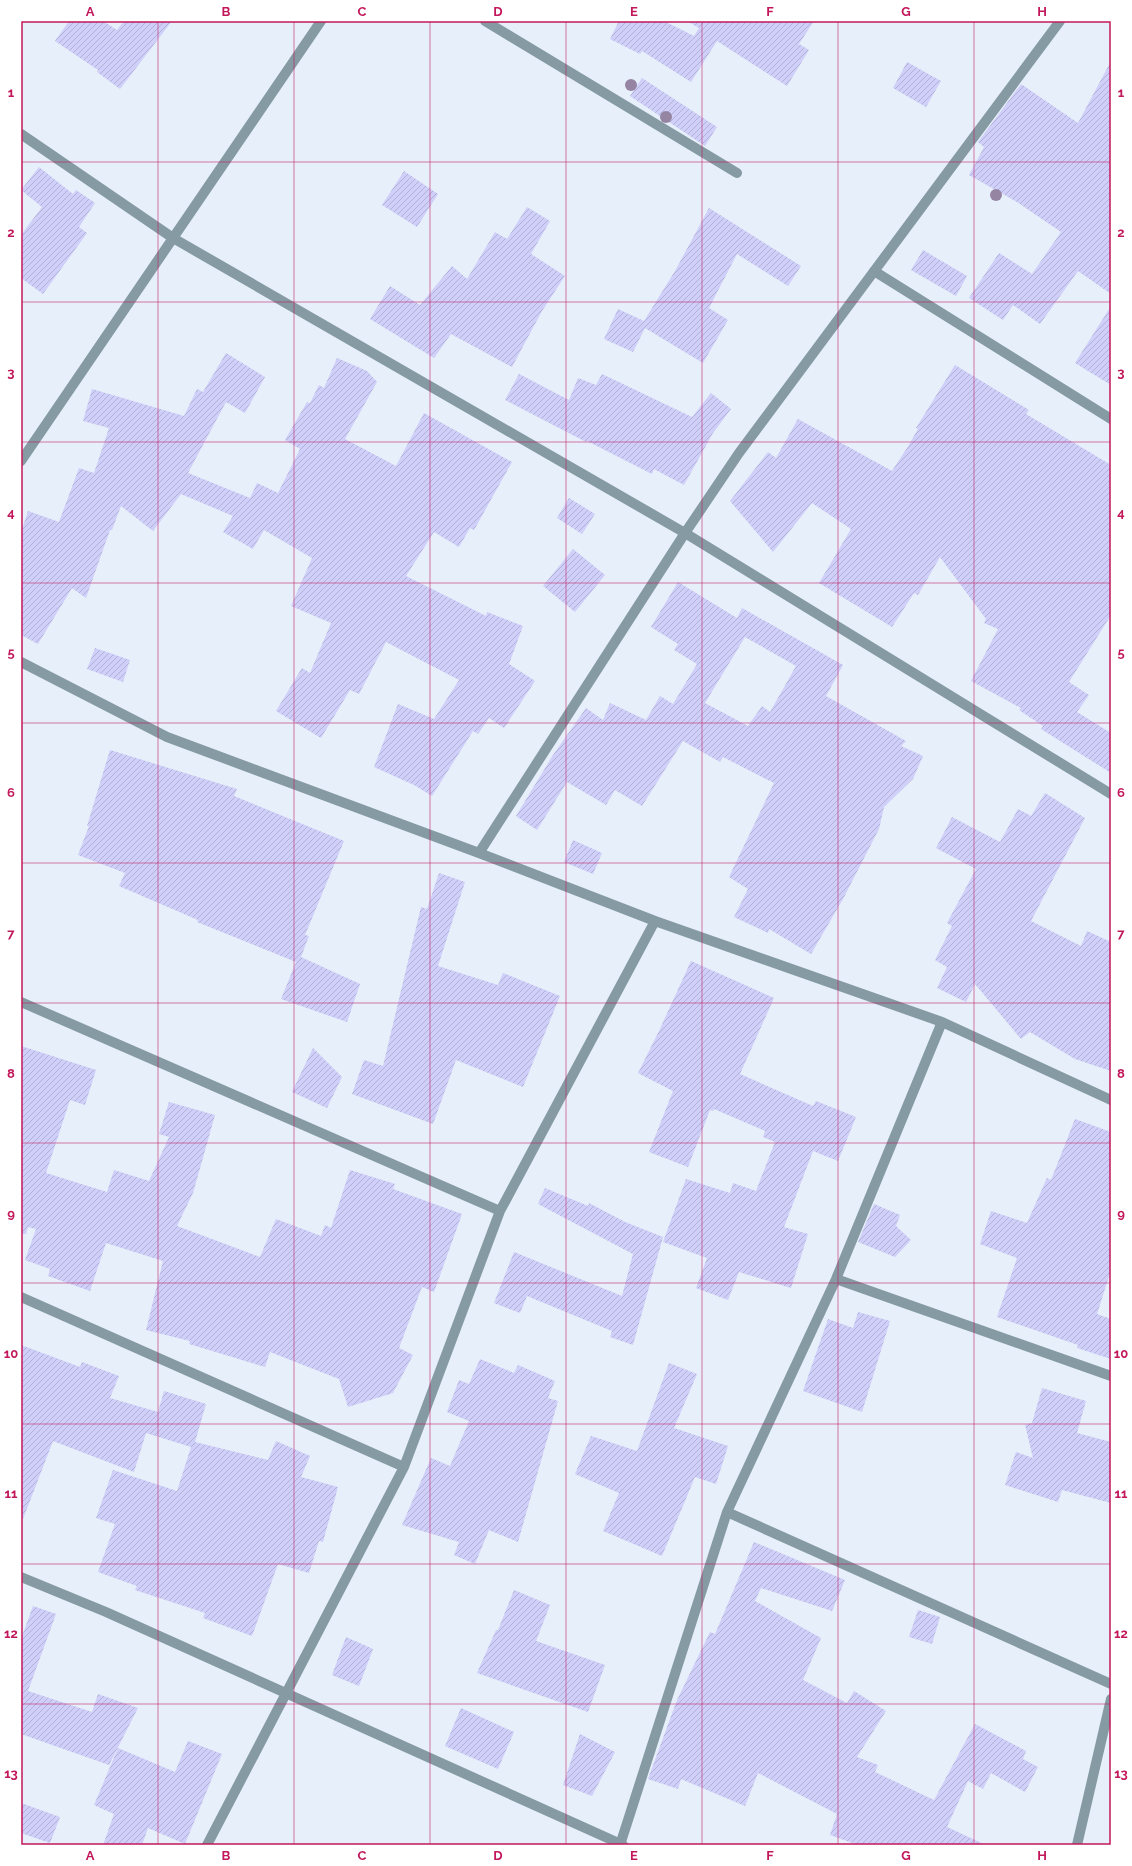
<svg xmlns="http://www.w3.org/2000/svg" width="1132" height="1866" font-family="Raleway,sans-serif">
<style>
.building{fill:url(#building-hatch);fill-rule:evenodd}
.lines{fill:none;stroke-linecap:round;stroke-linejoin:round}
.street{stroke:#859aa2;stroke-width:10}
.tree{fill:#9585a3}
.grid{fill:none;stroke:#c2185b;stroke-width:1;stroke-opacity:0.55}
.neatline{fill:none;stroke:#c2185b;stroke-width:1.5}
.grid-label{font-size:13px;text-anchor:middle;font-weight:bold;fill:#c2185b}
</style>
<defs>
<pattern id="building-hatch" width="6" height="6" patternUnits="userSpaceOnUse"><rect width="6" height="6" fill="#cfcff9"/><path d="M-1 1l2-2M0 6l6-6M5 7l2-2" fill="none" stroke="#b0b1d5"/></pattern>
</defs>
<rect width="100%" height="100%" fill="#e6effa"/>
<!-- building -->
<path class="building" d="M 69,21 L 103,21 L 117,30 L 124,21 L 172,21 L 120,89 L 97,72 L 98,70 L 55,41 Z
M 619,21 L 664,21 L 694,36 L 699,28 L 687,21 L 814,21 L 799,44 L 809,50 L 787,86 L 717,41 L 691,82 L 642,51 L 640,54 L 610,39 Z
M 1111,61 L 1111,294 L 1078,271 L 1040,324 L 1013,305 L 1003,320 L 969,298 L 999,253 L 1032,274 L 1061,232 L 1017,202 L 969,175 L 984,147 L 978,142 L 1021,84 L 1078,123 Z
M 907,62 L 941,81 L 926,107 L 893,88 Z
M 642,78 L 717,127 L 705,146 L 630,96 Z
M 39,167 L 73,194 L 76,190 L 95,203 L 79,227 L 87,233 L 43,294 L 21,278 L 21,235 L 42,207 L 21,190 Z
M 404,171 L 438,194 L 417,227 L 382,205 Z
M 527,207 L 550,221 L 531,254 L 565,276 L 542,311 L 512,367 L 451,334 L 434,358 L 370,319 L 390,286 L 420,305 L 452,266 L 467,279 L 495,232 L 507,239 Z
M 709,208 L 801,266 L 788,286 L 737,254 L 709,308 L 728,320 L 703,363 L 645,328 L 633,352 L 604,339 L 618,309 L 644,321 L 675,271 Z
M 923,250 L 967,276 L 956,296 L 911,270 Z
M 1111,306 L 1111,385 L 1075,363 Z
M 226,353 L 265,377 L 245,413 L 226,402 L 188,473 L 250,498 L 257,483 L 278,493 L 300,449 L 285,440 L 307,402 L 310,403 L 319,385 L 324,388 L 337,358 L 367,371 L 377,382 L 345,439 L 396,466 L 424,413 L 512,462 L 474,530 L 470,528 L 459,547 L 434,532 L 406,576 L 486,616 L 487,612 L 523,626 L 509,664 L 535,681 L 504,728 L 489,718 L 478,734 L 473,731 L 432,796 L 414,785 L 374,767 L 398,704 L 434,719 L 459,680 L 386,642 L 359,694 L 350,690 L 321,738 L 276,711 L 302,668 L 310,673 L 331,623 L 291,606 L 312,558 L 264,530 L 253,549 L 223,532 L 233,516 L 181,494 L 153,531 L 121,506 L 112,530 L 110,530 L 86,598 L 72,588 L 38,644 L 21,635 L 21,532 L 28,511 L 59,522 L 79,468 L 94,473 L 109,428 L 83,421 L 92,389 L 184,416 L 197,389 L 203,392 Z
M 955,365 L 1029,410 L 1026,414 L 1111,465 L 1111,615 L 1069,682 L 1089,695 L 1077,712 L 1111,733 L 1111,773 L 1041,729 L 1043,726 L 1019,710 L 1021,708 L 971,681 L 998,629 L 984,623 L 986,619 L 940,557 L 918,595 L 914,593 L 892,627 L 819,583 L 851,529 L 812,503 L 773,552 L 730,501 L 768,452 L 776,458 L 798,419 L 892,471 L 907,448 L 918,429 L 916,428 Z
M 519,374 L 569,400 L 578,378 L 596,385 L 602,374 L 692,417 L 711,393 L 731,409 L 713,433 L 684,485 L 654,469 L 652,474 L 587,441 L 586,442 L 505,400 Z
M 569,498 L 595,514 L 582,534 L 557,518 Z
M 573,549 L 605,575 L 575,612 L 543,586 Z
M 678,582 L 737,618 L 742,608 L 843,665 L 826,696 L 906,741 L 901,746 L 923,756 L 913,779 L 884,807 L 879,829 L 843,899 L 811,954 L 769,929 L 768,933 L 734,917 L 748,889 L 729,877 L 774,783 L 723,757 L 720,762 L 683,741 L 642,806 L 615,790 L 606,805 L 567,782 L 537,830 L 516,816 L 553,755 L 586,708 L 603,720 L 610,703 L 646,720 L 660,696 L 673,704 L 697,664 L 674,650 L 678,644 L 651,627 ZM 745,637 L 796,666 L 770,712 L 762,706 L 748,726 L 705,703 Z
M 95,648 L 130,660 L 123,682 L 87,669 Z
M 110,750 L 237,789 L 234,796 L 344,841 L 305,935 L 309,936 L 301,957 L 360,984 L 347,1022 L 281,999 L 296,962 L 197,922 L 198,920 L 119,886 L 125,873 L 78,855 L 89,826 L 87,826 Z
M 1045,793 L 1085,818 L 1031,921 L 1081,946 L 1087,931 L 1111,942 L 1111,1071 L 1075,1059 L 1030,1032 L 1021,1039 L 975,984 L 966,1002 L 937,988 L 947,967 L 935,960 L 952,926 L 947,923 L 976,869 L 936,848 L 952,817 L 1000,842 L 1018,809 L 1031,816 Z
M 573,840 L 602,853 L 593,874 L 564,862 Z
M 439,873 L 465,882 L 438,966 L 498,985 L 503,973 L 560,996 L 523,1087 L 456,1060 L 433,1124 L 352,1094 L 364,1060 L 383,1066 L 421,907 L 427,909 Z
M 691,961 L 774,998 L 740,1074 L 813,1106 L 816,1101 L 856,1117 L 838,1161 L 813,1151 L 784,1227 L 808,1234 L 791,1288 L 739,1272 L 728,1300 L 696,1288 L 707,1258 L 663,1242 L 686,1179 L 730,1193 L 733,1183 L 756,1191 L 775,1142 L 763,1137 L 765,1131 L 714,1109 L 713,1111 L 710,1110 L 688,1167 L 649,1152 L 673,1091 L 638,1073 L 659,1031 Z
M 21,1046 L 96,1070 L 85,1105 L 70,1100 L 46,1173 L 107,1192 L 114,1170 L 149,1181 L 169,1137 L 159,1134 L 169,1102 L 215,1115 L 193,1193 L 177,1226 L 260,1257 L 276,1219 L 321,1236 L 325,1225 L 331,1228 L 350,1170 L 395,1184 L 393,1189 L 462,1214 L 434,1292 L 422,1287 L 399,1348 L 413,1355 L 393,1393 L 348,1407 L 339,1379 L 270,1352 L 265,1367 L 189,1344 L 190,1341 L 146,1330 L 163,1261 L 106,1243 L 90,1291 L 48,1276 L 50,1269 L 25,1260 L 36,1229 L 28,1227 L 26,1234 L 21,1234 Z
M 313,1048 L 342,1077 L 327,1108 L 292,1092 Z
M 1075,1119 L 1111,1132 L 1111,1270 L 1097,1314 L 1111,1319 L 1111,1359 L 1077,1348 L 1078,1345 L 997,1317 L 1017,1258 L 980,1244 L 991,1211 L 1027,1223 L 1047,1178 L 1051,1180 Z
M 545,1188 L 588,1206 L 589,1203 L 625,1222 L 663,1237 L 633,1345 L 610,1337 L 612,1331 L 527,1296 L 520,1313 L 494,1303 L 514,1252 L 622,1296 L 633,1254 L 538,1204 Z
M 874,1204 L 900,1215 L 896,1226 L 911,1240 L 895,1257 L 858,1242 Z
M 858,1312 L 890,1321 L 862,1412 L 803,1391 L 828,1319 L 853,1328 Z
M 21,1345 L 80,1367 L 82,1362 L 119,1376 L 110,1398 L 158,1412 L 164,1391 L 206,1404 L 195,1442 L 268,1460 L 276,1441 L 310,1456 L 301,1477 L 338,1487 L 323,1542 L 319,1541 L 309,1573 L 278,1564 L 252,1636 L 203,1618 L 205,1613 L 135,1590 L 137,1586 L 98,1572 L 115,1524 L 96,1518 L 113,1470 L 177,1491 L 191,1447 L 146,1433 L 134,1472 L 53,1441 L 23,1519 L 21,1519 Z
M 480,1359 L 514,1373 L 518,1365 L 555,1381 L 548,1398 L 558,1401 L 518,1542 L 489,1530 L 475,1564 L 454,1555 L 459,1542 L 402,1525 L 431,1458 L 450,1466 L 469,1421 L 447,1412 L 459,1380 L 469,1384 Z
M 669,1363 L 697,1374 L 674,1428 L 728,1446 L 716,1484 L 695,1477 L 662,1556 L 603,1531 L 619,1493 L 575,1474 L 591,1436 L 637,1451 Z
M 1042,1388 L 1086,1401 L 1077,1433 L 1111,1442 L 1111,1503 L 1062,1490 L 1058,1502 L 1005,1485 L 1016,1452 L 1033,1458 L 1025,1425 L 1032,1423 Z
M 754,1542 L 845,1580 L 832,1611 L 761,1588 L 755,1601 L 821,1638 L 803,1680 L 847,1703 L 854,1691 L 886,1711 L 857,1757 L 878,1765 L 875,1772 L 934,1800 L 975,1724 L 1026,1751 L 1023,1759 L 1038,1767 L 1025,1792 L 991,1773 L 983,1789 L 968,1781 L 947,1827 L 986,1845 L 858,1845 L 830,1835 L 837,1814 L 758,1773 L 745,1806 L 681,1779 L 678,1789 L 648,1779 L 677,1700 L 710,1632 L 715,1634 Z
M 514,1590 L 550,1605 L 536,1641 L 605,1665 L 588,1712 L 477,1673 L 496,1630 L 498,1630 Z
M 33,1606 L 56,1614 L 28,1691 L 92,1712 L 98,1694 L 138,1708 L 109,1765 L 21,1734 L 21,1639 Z
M 918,1610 L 940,1617 L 932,1644 L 909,1637 Z
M 346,1637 L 373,1649 L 359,1686 L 332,1675 Z
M 461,1708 L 514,1732 L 498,1769 L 445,1746 Z
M 580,1734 L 615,1752 L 592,1796 L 563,1785 Z
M 188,1741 L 222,1754 L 185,1844 L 148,1828 L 142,1845 L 103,1845 L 114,1814 L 94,1805 L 118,1748 L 175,1772 Z
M 21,1803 L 60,1817 L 50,1843 L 21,1833 Z"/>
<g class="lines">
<!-- street -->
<path class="street" d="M 485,21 L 737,173
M 21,134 L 173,238 L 685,533 L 1111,794
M 874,271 L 1111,419
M 21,461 L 321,21
M 21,662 L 167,737 L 479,853 L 655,921 L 942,1022 L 1111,1100
M 479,853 L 685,533 L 739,453 L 1060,21
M 21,1002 L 500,1211
M 836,1279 L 1111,1376
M 21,1297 L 404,1467
M 727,1512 L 1111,1684
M 21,1577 L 106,1612 L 623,1845
M 207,1845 L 404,1467 L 500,1211 L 655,921
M 620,1845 L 727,1512 L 836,1279 L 942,1022
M 1077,1845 L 1111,1699"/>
</g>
<!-- trees -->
<g class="tree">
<circle cx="631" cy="85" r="6"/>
<circle cx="666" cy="117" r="6"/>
<circle cx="996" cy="195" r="6"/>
</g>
<!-- grid -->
<path class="grid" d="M 158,21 L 158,1845M 294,21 L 294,1845M 430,21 L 430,1845M 566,21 L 566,1845M 702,21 L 702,1845M 838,21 L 838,1845M 974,21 L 974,1845M 21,162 L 1111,162M 21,302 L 1111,302M 21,442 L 1111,442M 21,583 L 1111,583M 21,723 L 1111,723M 21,863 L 1111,863M 21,1003 L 1111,1003M 21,1143 L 1111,1143M 21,1283 L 1111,1283M 21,1424 L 1111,1424M 21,1564 L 1111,1564M 21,1704 L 1111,1704"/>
<!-- border -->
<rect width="1132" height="1866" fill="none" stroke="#ffffff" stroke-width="44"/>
<rect x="22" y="22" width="1088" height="1822" class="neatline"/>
<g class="grid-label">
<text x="90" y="16">A</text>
<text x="226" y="16">B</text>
<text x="362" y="16">C</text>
<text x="498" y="16">D</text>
<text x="634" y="16">E</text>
<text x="770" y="16">F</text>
<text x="906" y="16">G</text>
<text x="1042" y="16">H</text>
<text x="11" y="97">1</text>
<text x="1121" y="97">1</text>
<text x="11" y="237">2</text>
<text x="1121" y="237">2</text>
<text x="11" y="377">3</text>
<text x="1121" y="377">3</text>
<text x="11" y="517">4</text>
<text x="1121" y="517">4</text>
<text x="11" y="657">5</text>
<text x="1121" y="657">5</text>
<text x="11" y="797">6</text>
<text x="1121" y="797">6</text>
<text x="11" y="938">7</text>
<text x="1121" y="938">7</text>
<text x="11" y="1078">8</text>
<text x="1121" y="1078">8</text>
<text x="11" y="1218">9</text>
<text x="1121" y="1218">9</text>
<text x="11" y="1358">10</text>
<text x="1121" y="1358">10</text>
<text x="11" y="1498">11</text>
<text x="1121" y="1498">11</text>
<text x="11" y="1638">12</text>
<text x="1121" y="1638">12</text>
<text x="11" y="1778">13</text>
<text x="1121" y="1778">13</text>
<text x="90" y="1860">A</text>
<text x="226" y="1860">B</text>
<text x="362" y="1860">C</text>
<text x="498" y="1860">D</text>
<text x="634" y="1860">E</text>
<text x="770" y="1860">F</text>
<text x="906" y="1860">G</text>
<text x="1042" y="1860">H</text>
</g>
</svg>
